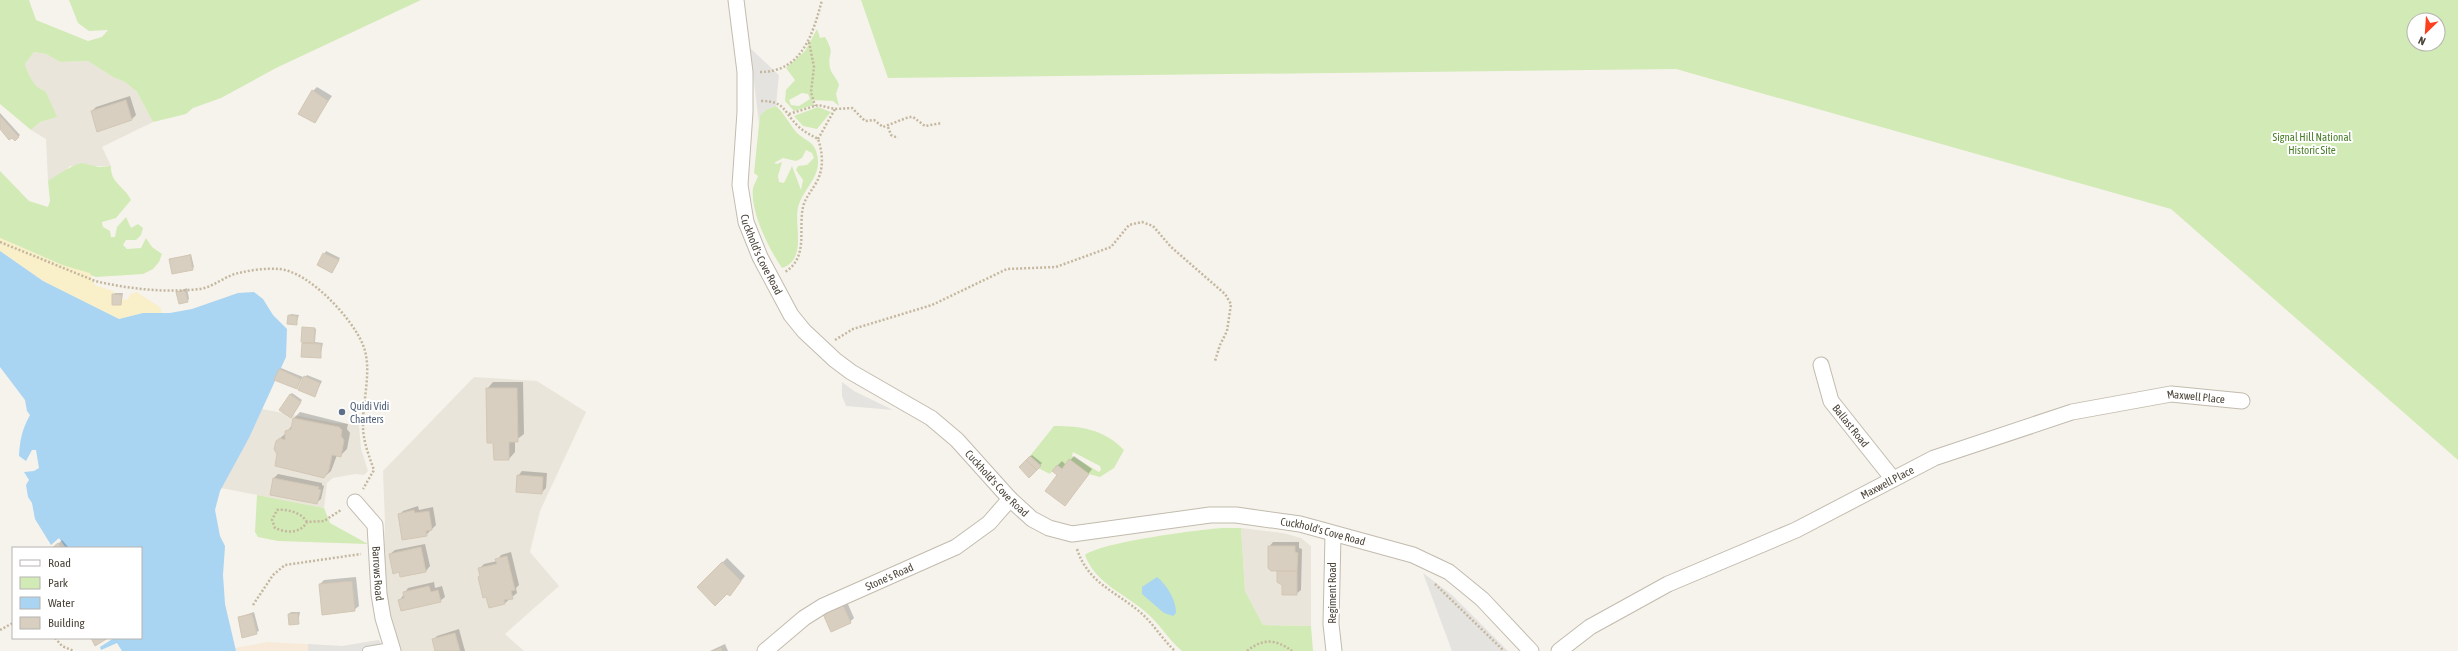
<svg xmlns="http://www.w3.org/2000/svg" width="2458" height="651" font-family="'Asap Condensed',sans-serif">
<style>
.residential{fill:#eae5da}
.commercial{fill:#f7ead8}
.green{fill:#d2eab5;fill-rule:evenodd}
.sand{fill:#f9efc9}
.parking{fill:#e5e3e0}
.water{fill:#a9d4f2}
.shadow{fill:#0003}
.building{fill:#d8cfc1;stroke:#d3c7b4}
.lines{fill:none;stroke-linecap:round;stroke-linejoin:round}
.lane-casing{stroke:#c2bbae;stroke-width:10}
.street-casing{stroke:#c2bbae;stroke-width:17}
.path{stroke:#c4b79f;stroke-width:2.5;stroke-dasharray:2 2;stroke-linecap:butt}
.lane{stroke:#fff;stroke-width:8}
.street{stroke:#fff;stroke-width:15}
.service-dot{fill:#5c6f8a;stroke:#fff;stroke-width:1.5}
.labels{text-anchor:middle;stroke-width:4;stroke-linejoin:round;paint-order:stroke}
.park-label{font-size:11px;fill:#4a7f2a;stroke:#fff}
.street-label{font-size:11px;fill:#4b4439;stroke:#fff}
.service-label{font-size:11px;fill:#4e5e75;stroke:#fff;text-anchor:start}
</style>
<rect width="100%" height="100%" fill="#f6f3ec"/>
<!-- residential -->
<path class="residential" d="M 34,52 L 46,54 L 60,62 L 88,61 L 113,77 L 125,82 L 137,92 L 153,122 L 102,147 L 111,166 L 70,166 L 64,172 L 48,181 L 46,139 L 31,130 L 40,122 L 56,117 L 46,92 L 36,86 L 29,75 L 25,64 Z
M 474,377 L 537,381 L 586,412 L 540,511 L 530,552 L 559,586 L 505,634 L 524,651 L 398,651 L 391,629 L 383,567 L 385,524 L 383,471 Z
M 262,409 L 335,423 L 359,425 L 361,449 L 368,471 L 364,475 L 355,474 L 333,478 L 327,483 L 324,508 L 221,488 L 249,438 Z
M 1241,528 L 1283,533 L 1301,538 L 1311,546 L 1311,626 L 1263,625 L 1245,591 Z"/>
<!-- commercial -->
<path class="commercial" d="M 379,640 L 384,651 L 236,651 L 235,648 L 268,642 L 342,646 Z"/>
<!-- green -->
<path class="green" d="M 0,0 L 29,0 L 36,20 L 88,41 L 102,37 L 108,30 L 89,31 L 78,23 L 69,0 L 421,0 L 276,68 L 221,98 L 193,108 L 186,114 L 153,122 L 137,92 L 125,82 L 113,77 L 88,61 L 60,62 L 46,54 L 34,52 L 25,64 L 29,75 L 36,86 L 46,92 L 57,117 L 40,122 L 31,130 L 0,104 Z
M 861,0 L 2458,0 L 2458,460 L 2171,209 L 1676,69 L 888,78 ZM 2414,20 L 2438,20 L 2438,44 L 2414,44 Z
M 817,29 L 820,38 L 825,37 C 836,56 827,51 830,68 C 832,75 837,78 839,85 L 836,94 L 839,106 L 833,101 L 812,100 L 814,105 L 794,111 L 785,101 L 786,90 L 795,80 L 786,68 L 805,51 ZM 802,93 L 808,94 L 810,99 L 799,106 L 791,105 L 789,100 Z
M 776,106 C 785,114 789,124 797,133 C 804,140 813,141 816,151 C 824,174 806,185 799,204 C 792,222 809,259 782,268 C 769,249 750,212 753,188 C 754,184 757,180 758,176 L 754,173 L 760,115 L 767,109 ZM 806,150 L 812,153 L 814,158 L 807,165 L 798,166 L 796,170 L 803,180 L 801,190 L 792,166 L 784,183 L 779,182 L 778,176 L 782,162 L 777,164 L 774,163 L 783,158 L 796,161 L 802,158 Z
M 818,107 L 831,112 L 817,129 L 803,126 L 794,116 Z
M 82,163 L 99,167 L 111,166 C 110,183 125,187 131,200 L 116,218 L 102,222 L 103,227 L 110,231 L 111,237 L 115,237 L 117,227 L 126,217 L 131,228 L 138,224 L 143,228 L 141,235 L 136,240 L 126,240 L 123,245 L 127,249 L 141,248 L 146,238 L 152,247 L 162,254 L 159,262 L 153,269 L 143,274 L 96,277 L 62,265 L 0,238 L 0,171 L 29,201 L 48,207 L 50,201 L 48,181 C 59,174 70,166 82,163 Z
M 1054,426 C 1081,426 1104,429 1124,450 L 1114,468 L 1100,477 L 1089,474 L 1069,460 L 1062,469 L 1057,465 L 1050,474 L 1038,468 L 1040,466 L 1030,456 ZM 1073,452 L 1100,466 L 1101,470 L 1099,472 L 1072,456 Z
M 257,495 L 324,508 L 330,523 L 368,544 L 278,541 L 258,537 L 255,532 Z
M 1222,528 L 1241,528 L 1245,591 L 1263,625 L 1311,626 L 1313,651 L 1182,651 C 1169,640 1161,626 1149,615 C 1128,595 1095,584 1085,555 C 1102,542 1197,530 1222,528 Z"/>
<!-- sand -->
<path class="sand" d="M 0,238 L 62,265 L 90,273 L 95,285 L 115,292 L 112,294 L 112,305 L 121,305 L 122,299 L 127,300 L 131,294 L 136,292 L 160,307 L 162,313 L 143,313 L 119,319 L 43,281 L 0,251 Z"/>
<!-- parking -->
<path class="parking" d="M 750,48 L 779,75 L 776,106 L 767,109 L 760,115 L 759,124 Z
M 842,382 L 854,391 L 893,410 L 846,406 L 842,396 Z
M 1423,573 L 1452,595 L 1508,651 L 1452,651 Z
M 379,640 L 385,651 L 308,651 L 308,644 L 342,646 Z"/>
<!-- water -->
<path class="water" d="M 0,251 L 43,281 L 119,319 L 143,313 L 170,313 L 192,309 L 238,293 L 254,292 L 263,299 L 273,315 L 287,329 L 286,357 L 249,438 L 220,491 L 215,510 L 220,536 L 225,546 L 223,575 L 225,604 L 236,651 L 122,651 L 117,643 L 101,650 L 100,647 L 114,638 L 141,638 L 141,548 L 66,548 L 59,538 L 51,545 L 35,519 L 32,503 L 28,497 L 26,485 L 29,480 L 24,472 L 34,471 L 39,468 L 36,450 L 32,450 L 26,461 L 19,456 C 20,439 22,430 30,415 L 27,411 L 25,400 L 0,367 Z
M 1157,577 C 1167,585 1176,600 1176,613 L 1173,616 L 1164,613 L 1142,594 L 1142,587 Z"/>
<!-- shadow -->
<path class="shadow" d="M 317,87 L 332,96 L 314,122 L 313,91 Z
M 130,96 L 136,115 L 132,119 L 98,130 L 92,111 L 96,107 Z
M 0,113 L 20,135 L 15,140 L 0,128 Z
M 326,251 L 340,258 L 332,272 L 318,265 Z
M 191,254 L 194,267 L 192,269 L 170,260 Z
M 187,288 L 189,299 L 187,301 L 177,292 Z
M 115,293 L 123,293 L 121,304 L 113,295 Z
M 291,314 L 299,315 L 296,324 L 289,316 Z
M 303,328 L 316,329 L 315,342 L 323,343 L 320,357 L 302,356 Z
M 281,368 L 303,377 L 297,388 L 280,370 Z
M 307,375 L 322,381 L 315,395 L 305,377 Z
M 493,382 L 523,382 L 524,434 L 515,441 L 515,452 L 509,459 L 494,442 L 487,389 Z
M 292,393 L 302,400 L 293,415 L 290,395 Z
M 300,412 L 348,424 L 347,429 L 350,433 L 347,449 L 340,456 L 337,455 L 331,471 L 324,477 L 278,453 L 276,442 L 286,433 L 293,424 L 294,418 Z
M 1032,455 L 1042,463 L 1029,477 L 1020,467 Z
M 1074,456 L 1092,469 L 1065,505 L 1057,466 L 1062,461 L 1066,465 Z
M 522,471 L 547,473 L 546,488 L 541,493 L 518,476 Z
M 278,474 L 322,483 L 322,485 L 324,486 L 321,499 L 316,503 L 271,494 L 274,478 Z
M 418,506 L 419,510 L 433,507 L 436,525 L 426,535 L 399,515 L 403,511 Z
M 62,540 L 69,548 L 54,548 Z
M 1273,542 L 1299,542 L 1299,548 L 1302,549 L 1301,590 L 1296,594 L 1283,585 L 1269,547 Z
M 425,544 L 430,566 L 426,571 L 390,554 L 395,550 Z
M 511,552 L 519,585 L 516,588 L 517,593 L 505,603 L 481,575 L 479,569 L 484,564 L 497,561 L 501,555 Z
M 727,558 L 745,576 L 730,595 L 727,593 L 698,587 Z
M 356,577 L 359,606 L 354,610 L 320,584 L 324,580 Z
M 434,582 L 435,588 L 442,586 L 445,597 L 440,601 L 400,600 L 408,588 Z
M 847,602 L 854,618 L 850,622 L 829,610 Z
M 254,612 L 259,631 L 243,637 L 239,617 Z
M 291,612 L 300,612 L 298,623 L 289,614 Z
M 459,629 L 465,651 L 436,651 L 433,640 L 437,636 Z
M 725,644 L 728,651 L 710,651 Z"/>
<!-- building -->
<path class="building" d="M 312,90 L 328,101 L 315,123 L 298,114 Z
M 126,100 L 132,120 L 97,132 L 91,111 Z
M 0,116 L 19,137 L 15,141 L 12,138 L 9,140 L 0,129 Z
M 323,253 L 339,260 L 332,273 L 317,265 Z
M 190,255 L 193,270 L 172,274 L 169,259 Z
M 185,290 L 188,302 L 179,304 L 176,292 Z
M 112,294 L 122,295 L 121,305 L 112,305 Z
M 288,315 L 297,316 L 297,325 L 287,324 Z
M 302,327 L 315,328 L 314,343 L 301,342 Z
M 302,343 L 321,344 L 321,358 L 301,357 Z
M 279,369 L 301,379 L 297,389 L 274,380 Z
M 304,376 L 320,383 L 315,397 L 298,390 Z
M 486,388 L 517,388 L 518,442 L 509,442 L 509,460 L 494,460 L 493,443 L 487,443 Z
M 290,394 L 301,402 L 291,418 L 279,410 Z
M 293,418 L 339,427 L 342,430 L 341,436 L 344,440 L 341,457 L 332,455 L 329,470 L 324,478 L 275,466 L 277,454 L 274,449 L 276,441 L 280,438 L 285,440 L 285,431 L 291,429 Z
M 1030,456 L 1041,466 L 1037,470 L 1026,460 Z
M 1069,459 L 1089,474 L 1065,506 L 1045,491 L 1057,475 L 1052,471 L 1057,465 L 1062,469 Z
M 1026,460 L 1037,470 L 1029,478 L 1019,467 Z
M 517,475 L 543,477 L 542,494 L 516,492 Z
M 273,478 L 319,487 L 318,489 L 321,490 L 317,504 L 270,495 Z
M 414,510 L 415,513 L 429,511 L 432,530 L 426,531 L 427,536 L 402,540 L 398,514 Z
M 58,543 L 61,548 L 52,548 Z
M 1268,546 L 1295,546 L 1295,552 L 1298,553 L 1297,571 L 1271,571 L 1268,568 Z
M 421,547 L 426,572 L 400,577 L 399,572 L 393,574 L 389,554 Z
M 507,556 L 515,590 L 511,591 L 513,599 L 504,600 L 505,604 L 489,608 L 486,597 L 483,598 L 478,577 L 480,576 L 478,568 L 497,564 L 495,559 Z
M 722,562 L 741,581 L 730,596 L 727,594 L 715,606 L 697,587 Z
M 1277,571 L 1297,571 L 1297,595 L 1282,595 L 1282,585 L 1277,582 Z
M 352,581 L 355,611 L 322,615 L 319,584 Z
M 429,586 L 431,592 L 438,590 L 441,602 L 401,611 L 398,600 L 404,598 L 403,592 Z
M 843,605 L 851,623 L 831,632 L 823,614 Z
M 298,613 L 299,624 L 289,625 L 288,614 Z
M 252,614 L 257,634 L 242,638 L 238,617 Z
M 455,633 L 460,651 L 435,651 L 432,639 Z
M 91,638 L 108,638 L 95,646 Z
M 721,648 L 722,651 L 713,651 Z"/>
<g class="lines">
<defs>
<path id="lane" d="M 367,651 L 391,647"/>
<g id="street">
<path id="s1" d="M 736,0 L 745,72 L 745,112 L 740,185 L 746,222 L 760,257 L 791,315 L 804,331 L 835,360 L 851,372 L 931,418 L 957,440 L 1010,499 L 1032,519 L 1049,528 L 1072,534 L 1210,515 L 1236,515 L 1300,524 L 1413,555 L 1449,572 L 1482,599 L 1531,651"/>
<path id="s2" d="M 1821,365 L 1831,401 L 1893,479"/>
<path id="s3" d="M 355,502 L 375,525 L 379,594 L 383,618 L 393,651"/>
<path d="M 1333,535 L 1331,624 L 1334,651"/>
<path id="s4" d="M 765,651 L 804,618 L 823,606 L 956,547 L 989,523 L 1010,499"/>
<path id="s5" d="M 1559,651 L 1590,627 L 1668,584 L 1796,530 L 1934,458 L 2072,412 L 2171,394 L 2242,401"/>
</g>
</defs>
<!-- lane casing -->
<use href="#lane" class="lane-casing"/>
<!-- street casing -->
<use href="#street" class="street-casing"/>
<!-- path -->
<path class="path" d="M 809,42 L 814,67 L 811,92 L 815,106
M 760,72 C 802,72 813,34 822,0
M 761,101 C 786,101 783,112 798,126 C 804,132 811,135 818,139 C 823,153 824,170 816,183 C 811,192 805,198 803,207 C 798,230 809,257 785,272
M 789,114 L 818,105 L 835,109 L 852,108 L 865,121 L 874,120 L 883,127 L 909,117 L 913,117 L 925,126 L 942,123
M 888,127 L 891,135 L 898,138
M 818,139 L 835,109
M 0,242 L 95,281 C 129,289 165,293 200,289 C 214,287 226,275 239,273 C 251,270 266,268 278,269 C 308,270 353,319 363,345 C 373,369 362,402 363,426 C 363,441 369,456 374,470 L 363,489
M 835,340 L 853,329 L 932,305 L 1007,269 L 1056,267 L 1111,247 L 1129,225 L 1142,222 L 1153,226 L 1171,247 L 1225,294 L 1231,304 L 1227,331 L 1220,345 L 1215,361
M 307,522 C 301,512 287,509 277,510 L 272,520 L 275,528 C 286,533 300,534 307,522 L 324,521 L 341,510
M 1077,549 C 1088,583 1115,591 1140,612 C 1153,623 1162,639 1175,651
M 1435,584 L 1504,651
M 253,605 L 273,575 L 285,565 L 361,554
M 0,630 L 13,623
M 55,638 L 62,646 L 74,651
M 1247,651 C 1263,638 1276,639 1292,651"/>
<!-- lane -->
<use href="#lane" class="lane"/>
<!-- street -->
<use href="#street" class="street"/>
</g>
<!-- markers -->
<circle class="service-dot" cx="342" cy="412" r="4"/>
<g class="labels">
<!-- park labels -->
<g class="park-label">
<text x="2312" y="141">Signal Hill National<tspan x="2312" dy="13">Historic Site</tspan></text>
</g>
<!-- street labels -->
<g class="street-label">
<text dy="4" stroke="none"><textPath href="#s1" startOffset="259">Cuckhold's Cove Road</textPath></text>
<text dy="4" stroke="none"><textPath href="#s5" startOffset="694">Maxwell Place</textPath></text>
<text dy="4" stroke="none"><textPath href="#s2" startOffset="69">Ballast Road</textPath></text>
<text dy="4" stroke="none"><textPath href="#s1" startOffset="595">Cuckhold's Cove Road</textPath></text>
<text dy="4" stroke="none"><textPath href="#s5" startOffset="370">Maxwell Place</textPath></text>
<text dy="4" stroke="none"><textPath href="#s1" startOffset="942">Cuckhold's Cove Road</textPath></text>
<text dy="4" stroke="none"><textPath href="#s3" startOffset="79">Barrows Road</textPath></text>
<text dy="4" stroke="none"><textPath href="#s4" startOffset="146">Stone's Road</textPath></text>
<text transform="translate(1332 593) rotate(-90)" y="4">Regiment Road</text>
</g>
<!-- service labels -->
<g class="service-label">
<text x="350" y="410">Quidi Vidi<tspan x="350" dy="13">Charters</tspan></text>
</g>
</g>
<!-- legend -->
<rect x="12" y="547" width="130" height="92" fill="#ffffff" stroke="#b7b4b0"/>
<rect x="20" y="560" width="20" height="6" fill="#ffffff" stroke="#b7b4b0"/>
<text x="48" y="567" font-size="12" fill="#4b4439">Road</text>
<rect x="20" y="577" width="20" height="12" fill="#d2eab5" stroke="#b7b4b0"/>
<text x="48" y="587" font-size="12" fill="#4b4439">Park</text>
<rect x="20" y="597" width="20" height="12" fill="#a9d4f2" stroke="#b7b4b0"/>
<text x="48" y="607" font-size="12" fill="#4b4439">Water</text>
<rect x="20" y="617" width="20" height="12" fill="#d8cfc1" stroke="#b7b4b0"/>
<text x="48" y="627" font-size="12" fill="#4b4439">Building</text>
<!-- north arrow -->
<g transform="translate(2426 32) rotate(205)"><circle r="19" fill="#ffffff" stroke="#b7b4b0"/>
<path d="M0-3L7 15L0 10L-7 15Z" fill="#fc3f1d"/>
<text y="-6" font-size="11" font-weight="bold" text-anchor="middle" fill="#4b4439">N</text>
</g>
</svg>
